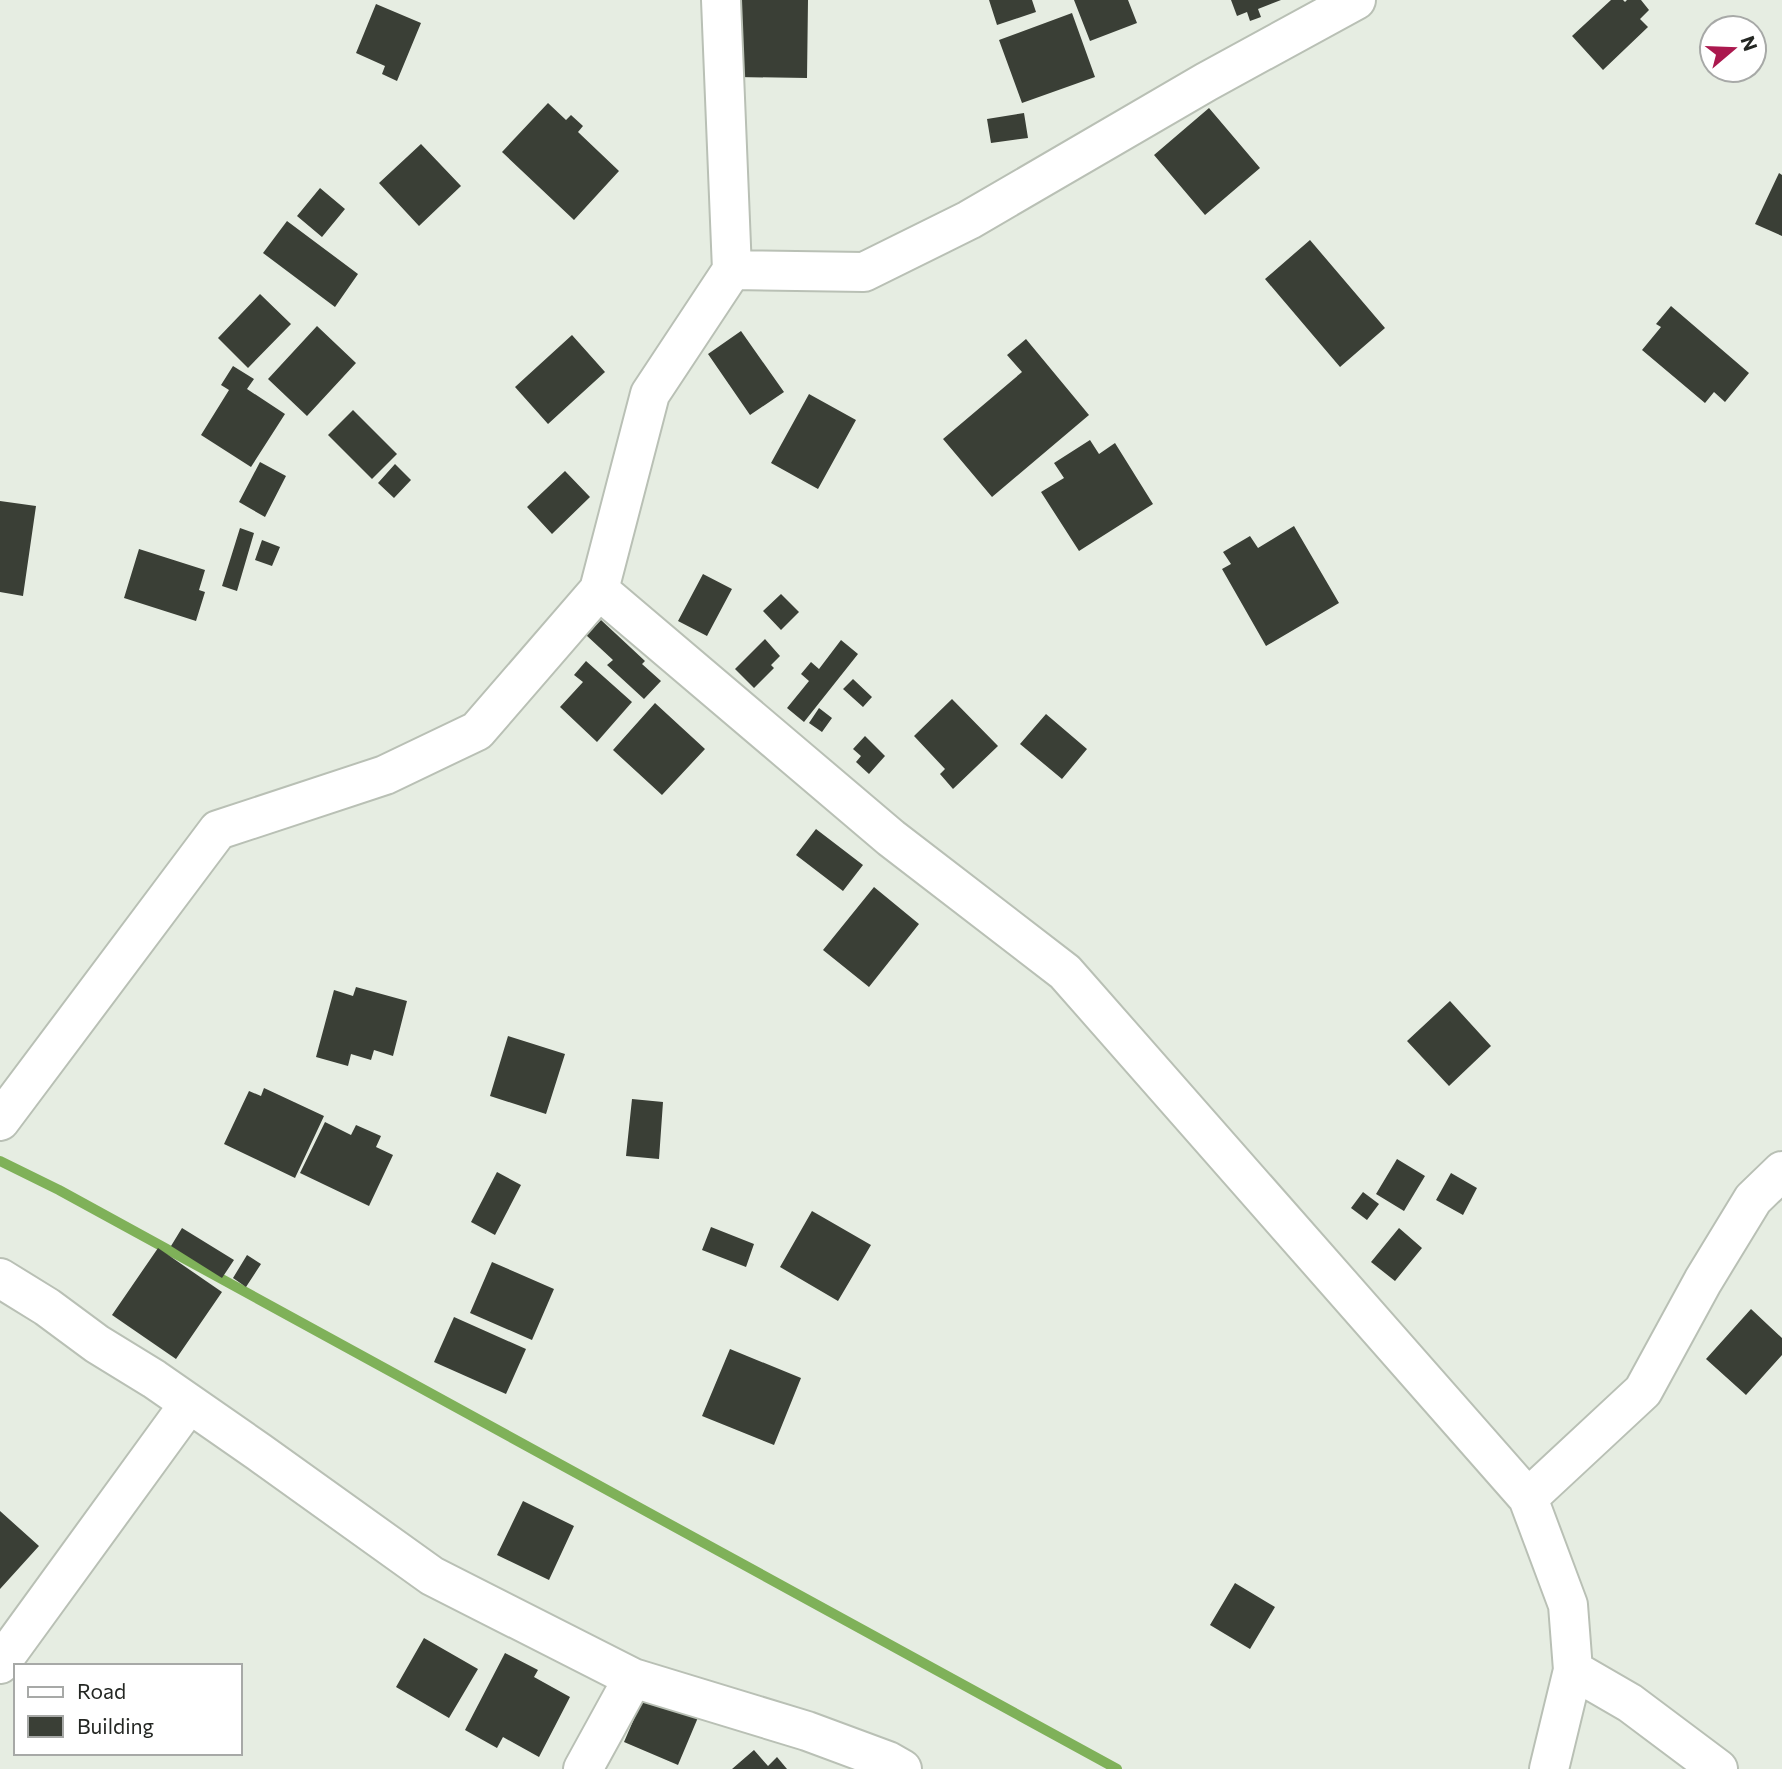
<svg xmlns="http://www.w3.org/2000/svg" width="1782" height="1769" font-family="Commissioner,sans-serif">
<style>
.lines{fill:none;stroke-linecap:round;stroke-linejoin:round}
.stream{stroke:#7fb159;stroke-width:10}
.building{fill:#3a3f36}
.minor-casing{stroke:#b9c0b5;stroke-width:42}
.minor{stroke:#fff;stroke-width:38}
</style>
<rect width="100%" height="100%" fill="#e6ede2"/>
<g class="lines">
<!-- stream -->
<path class="stream" d="M 0,1161 L 59,1190 L 1117,1769"/>
</g>
<!-- building -->
<path class="building" d="M 738,0 L 808,0 L 807,78 L 737,77 Z
M 989,0 L 1032,0 L 1036,12 L 997,25 Z
M 1074,0 L 1128,0 L 1137,23 L 1090,41 Z
M 1231,0 L 1281,0 L 1258,9 L 1261,17 L 1250,21 L 1247,12 L 1237,16 Z
M 1611,0 L 1623,0 L 1625,2 L 1627,0 L 1641,0 L 1649,10 L 1640,19 L 1648,27 L 1603,70 L 1572,36 Z
M 376,4 L 421,23 L 397,81 L 382,74 L 385,66 L 356,53 Z
M 1072,13 L 1095,77 L 1022,103 L 999,40 Z
M 548,103 L 566,120 L 571,115 L 583,126 L 578,132 L 619,171 L 574,220 L 502,152 Z
M 1209,108 L 1260,168 L 1205,215 L 1154,155 Z
M 1024,113 L 1028,138 L 991,143 L 987,119 Z
M 421,144 L 461,186 L 419,226 L 379,183 Z
M 1779,173 L 1782,175 L 1782,236 L 1755,224 Z
M 320,188 L 345,209 L 322,237 L 297,216 Z
M 287,221 L 358,274 L 335,307 L 263,253 Z
M 1310,240 L 1385,328 L 1340,367 L 1265,279 Z
M 260,294 L 291,324 L 248,368 L 218,338 Z
M 1671,306 L 1749,373 L 1725,402 L 1714,392 L 1705,403 L 1642,350 L 1661,327 L 1656,324 Z
M 317,326 L 356,363 L 307,416 L 268,379 Z
M 741,331 L 784,392 L 750,415 L 708,354 Z
M 572,335 L 605,372 L 548,424 L 515,387 Z
M 1026,339 L 1089,415 L 992,497 L 943,439 L 1022,372 L 1007,355 Z
M 233,366 L 254,379 L 247,389 L 285,414 L 251,467 L 201,435 L 229,390 L 221,385 Z
M 809,394 L 856,420 L 818,489 L 771,463 Z
M 353,410 L 397,454 L 372,479 L 328,435 Z
M 1090,440 L 1099,454 L 1115,443 L 1153,504 L 1079,551 L 1041,492 L 1064,478 L 1054,463 Z
M 260,462 L 286,476 L 265,517 L 239,502 Z
M 395,464 L 411,480 L 394,498 L 378,483 Z
M 565,471 L 590,497 L 552,534 L 527,507 Z
M 0,501 L 36,506 L 23,596 L 0,592 Z
M 1294,526 L 1339,603 L 1266,646 L 1222,569 L 1231,564 L 1223,552 L 1250,536 L 1258,548 Z
M 240,528 L 254,533 L 237,591 L 222,586 Z
M 262,540 L 280,547 L 272,566 L 255,560 Z
M 139,549 L 205,570 L 199,590 L 205,592 L 196,621 L 124,598 Z
M 703,574 L 732,589 L 707,636 L 678,621 Z
M 781,594 L 799,612 L 781,630 L 763,611 Z
M 601,620 L 645,661 L 642,664 L 661,681 L 644,699 L 607,665 L 613,660 L 586,635 Z
M 765,639 L 780,656 L 771,665 L 774,668 L 754,688 L 735,669 Z
M 841,640 L 858,654 L 804,722 L 787,708 L 809,681 L 801,674 L 811,662 L 819,669 Z
M 586,661 L 632,702 L 597,742 L 560,707 L 583,682 L 574,675 Z
M 853,679 L 872,697 L 863,707 L 843,689 Z
M 952,699 L 998,746 L 953,789 L 940,774 L 945,769 L 914,736 Z
M 655,703 L 705,749 L 662,795 L 613,750 Z
M 819,708 L 832,718 L 822,732 L 809,723 Z
M 1046,714 L 1087,749 L 1062,779 L 1020,744 Z
M 865,736 L 885,756 L 869,774 L 856,762 L 861,756 L 853,749 Z
M 816,829 L 863,865 L 843,891 L 796,855 Z
M 874,887 L 919,924 L 869,987 L 823,950 Z
M 356,987 L 407,1001 L 393,1056 L 374,1050 L 371,1060 L 351,1054 L 348,1066 L 316,1057 L 334,990 L 353,996 Z
M 1450,1001 L 1491,1046 L 1449,1086 L 1407,1041 Z
M 508,1036 L 565,1054 L 546,1114 L 490,1096 Z
M 264,1088 L 324,1116 L 295,1178 L 224,1144 L 249,1091 L 261,1096 Z
M 632,1099 L 663,1102 L 659,1159 L 626,1156 Z
M 325,1122 L 351,1135 L 356,1125 L 381,1136 L 376,1147 L 393,1155 L 369,1206 L 300,1173 Z
M 1397,1159 L 1425,1176 L 1404,1211 L 1376,1194 Z
M 497,1172 L 521,1185 L 495,1235 L 471,1222 Z
M 1451,1173 L 1477,1188 L 1463,1215 L 1436,1200 Z
M 1363,1192 L 1379,1204 L 1367,1220 L 1351,1208 Z
M 812,1211 L 871,1245 L 838,1301 L 780,1267 Z
M 711,1227 L 754,1244 L 746,1267 L 702,1250 Z
M 182,1228 L 234,1260 L 222,1278 L 171,1246 Z
M 1399,1228 L 1422,1248 L 1395,1281 L 1371,1262 Z
M 158,1248 L 222,1292 L 176,1359 L 112,1315 Z
M 247,1255 L 261,1264 L 246,1287 L 233,1278 Z
M 492,1262 L 554,1289 L 532,1340 L 470,1313 Z
M 1751,1309 L 1782,1338 L 1782,1355 L 1746,1395 L 1706,1359 Z
M 454,1317 L 526,1349 L 506,1394 L 434,1362 Z
M 730,1349 L 801,1378 L 774,1445 L 702,1416 Z
M 523,1501 L 574,1526 L 549,1580 L 497,1555 Z
M 0,1511 L 39,1546 L 0,1589 Z
M 1235,1583 L 1275,1607 L 1250,1649 L 1210,1625 Z
M 424,1638 L 478,1669 L 449,1718 L 396,1687 Z
M 505,1653 L 538,1670 L 534,1677 L 570,1697 L 539,1757 L 503,1737 L 497,1748 L 465,1730 Z
M 649,1684 L 702,1708 L 678,1765 L 624,1742 Z
M 754,1750 L 768,1766 L 777,1757 L 787,1769 L 732,1769 Z"/>
<g class="lines">
<defs>
<path id="minor" d="M 721,0 L 732,270
M 599,590 L 891,838 L 1065,972 L 1528,1498 L 1568,1605 L 1573,1670 L 1549,1769
M 0,1121 L 218,830 L 385,775 L 477,731 L 599,590 L 650,394 L 732,270 L 864,272 L 969,220 L 1206,82 L 1356,0
M 0,1278 L 47,1307 L 97,1344 L 154,1379 L 259,1452 L 432,1576 L 633,1678 L 807,1731 L 888,1761 L 902,1769
M 1528,1498 L 1643,1391 L 1703,1281 L 1753,1199 L 1782,1171
M 0,1664 L 189,1404
M 1573,1670 L 1630,1703 L 1718,1769
M 583,1769 L 633,1678"/>
</defs>
<!-- minor casing -->
<use href="#minor" class="minor-casing"/>
<!-- minor -->
<use href="#minor" class="minor"/>
</g>
<!-- legend -->
<rect x="14" y="1664" width="228" height="91" fill="#ffffff" stroke="#a7a9a7" stroke-width="2"/>
<rect x="28" y="1687" width="35" height="10" fill="#ffffff" stroke="#a7a9a7" stroke-width="2"/>
<text x="77" y="1699" font-size="21" fill="#242723">Road</text>
<rect x="28" y="1716" width="35" height="21" fill="#3a3f36" stroke="#a7a9a7" stroke-width="2"/>
<text x="77" y="1734" font-size="21" fill="#242723">Building</text>
<!-- north arrow -->
<g transform="translate(1733 49) rotate(71)"><circle r="33" fill="#ffffff" stroke="#a7a9a7" stroke-width="2"/>
<path d="M0-5L12 26L0 18L-12 26Z" fill="#ab184e"/>
<text y="-10" font-size="19" font-weight="bold" text-anchor="middle" fill="#242723">N</text>
</g>
</svg>
